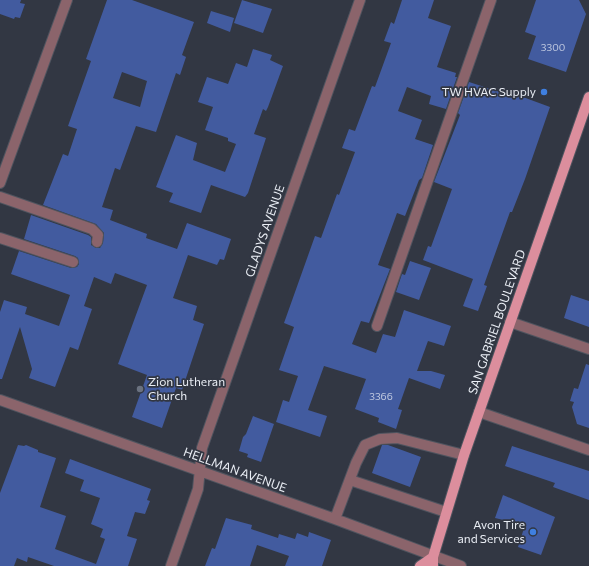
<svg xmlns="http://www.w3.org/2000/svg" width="589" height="566" font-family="Commissioner,sans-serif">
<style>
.building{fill:#425b9f;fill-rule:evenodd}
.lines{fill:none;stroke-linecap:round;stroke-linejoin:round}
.minor-casing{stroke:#4f545f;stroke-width:12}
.major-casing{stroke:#4f545f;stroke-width:12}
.minor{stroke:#8b646b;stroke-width:10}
.major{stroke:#dc8e9d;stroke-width:10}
.shop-dot{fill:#3f7fe0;stroke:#323743;stroke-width:1.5}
.worship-dot{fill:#6b7280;stroke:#323743;stroke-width:1.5}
.labels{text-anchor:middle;stroke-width:3.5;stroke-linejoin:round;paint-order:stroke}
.number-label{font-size:10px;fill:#c0c9e0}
.poi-label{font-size:12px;fill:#eaeef5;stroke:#323743;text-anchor:end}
.street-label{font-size:12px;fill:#eaeef5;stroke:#323743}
</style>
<rect width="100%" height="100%" fill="#323743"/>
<!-- building -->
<path class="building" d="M 0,0 L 21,0 L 20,3 L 25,4 L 20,18 L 15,17 L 14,19 L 0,14 Z
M 107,0 L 132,0 L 194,22 L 182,55 L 186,57 L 180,75 L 176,73 L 156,132 L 136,126 L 120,170 L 115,168 L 102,207 L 113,210 L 110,220 L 147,234 L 146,238 L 177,249 L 187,223 L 231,239 L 224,260 L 220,259 L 217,265 L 188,255 L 173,298 L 197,306 L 193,320 L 204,324 L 182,390 L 176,388 L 162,428 L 132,417 L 147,375 L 118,364 L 147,285 L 115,273 L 111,284 L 94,277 L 84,306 L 92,309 L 78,350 L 70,347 L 55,387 L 29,378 L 32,369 L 20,327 L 2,379 L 0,379 L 0,312 L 4,300 L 27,307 L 25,314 L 59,326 L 70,295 L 11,274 L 19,251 L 71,268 L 77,267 L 79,264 L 78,258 L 75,256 L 24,239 L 31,215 L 88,235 L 91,237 L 91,245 L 96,248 L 100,248 L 103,243 L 104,233 L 96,224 L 43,205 L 63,154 L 68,156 L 77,129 L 68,126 L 91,61 L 86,59 ZM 122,72 L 147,81 L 140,107 L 113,98 Z
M 242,0 L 272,9 L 263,33 L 234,23 Z
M 402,0 L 434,0 L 428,18 L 451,26 L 437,67 L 456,73 L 455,77 L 457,77 L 446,109 L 429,104 L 431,96 L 407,87 L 398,111 L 422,120 L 415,139 L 433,145 L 422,178 L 419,180 L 405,216 L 397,213 L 378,265 L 390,269 L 369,323 L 361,321 L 352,344 L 376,353 L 383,334 L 395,337 L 404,310 L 451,326 L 444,346 L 428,341 L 417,371 L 431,371 L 445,375 L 440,389 L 409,378 L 398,409 L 402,410 L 396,429 L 378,422 L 379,418 L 355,409 L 366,379 L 324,366 L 308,410 L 327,416 L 320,437 L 276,422 L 283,400 L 289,402 L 298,376 L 279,370 L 294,327 L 284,323 L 315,236 L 321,238 L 337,194 L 339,195 L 355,152 L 342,148 L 349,129 L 355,131 L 372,86 L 375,87 L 391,43 L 384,41 L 391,22 L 394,24 Z
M 536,0 L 579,0 L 586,14 L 566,72 L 528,59 L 536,36 L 525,32 Z
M 211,11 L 234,18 L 230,32 L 207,23 Z
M 253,49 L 272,55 L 270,60 L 283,66 L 268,107 L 266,111 L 263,109 L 254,134 L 266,138 L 248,193 L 245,197 L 211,185 L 201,213 L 169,202 L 173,193 L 156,187 L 176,135 L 197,143 L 193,160 L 225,172 L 236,144 L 228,141 L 228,138 L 205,130 L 213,107 L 198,102 L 207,77 L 228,84 L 236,63 L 247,67 Z
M 469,82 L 500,92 L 501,89 L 550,107 L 525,179 L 512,212 L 510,212 L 490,268 L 484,285 L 487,286 L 478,311 L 463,306 L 473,279 L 423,260 L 428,246 L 431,247 L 452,189 L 434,182 L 460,115 L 458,113 Z
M 410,261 L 431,268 L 419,300 L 396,292 L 402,274 L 405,275 Z
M 571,295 L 589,301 L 589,327 L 564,318 Z
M 586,364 L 589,365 L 589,428 L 577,424 L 572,407 L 574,402 L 570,401 L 574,388 L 578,389 Z
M 253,416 L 274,424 L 261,462 L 247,457 L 248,454 L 239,451 L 243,437 L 246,434 Z
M 18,445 L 24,446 L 26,445 L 38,450 L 38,452 L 56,458 L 40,507 L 66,516 L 55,549 L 96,564 L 105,539 L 100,537 L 103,529 L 91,524 L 100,498 L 80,491 L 84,480 L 65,473 L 70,459 L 151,489 L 147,500 L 150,501 L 145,514 L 135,512 L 127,536 L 137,539 L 128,566 L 54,566 L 28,557 L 27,562 L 17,558 L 14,566 L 0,566 L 0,493 Z
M 382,445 L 388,445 L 421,457 L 410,487 L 372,473 Z
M 512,446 L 589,471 L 589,500 L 553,487 L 555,483 L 505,466 Z
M 503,495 L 555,517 L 541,555 L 518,547 L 525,525 L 495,518 Z
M 226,518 L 252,525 L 251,529 L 278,538 L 279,534 L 295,539 L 297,533 L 308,537 L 309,532 L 331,540 L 322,566 L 285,566 L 289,556 L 257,545 L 250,566 L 205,566 L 212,548 L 215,549 Z"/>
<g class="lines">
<defs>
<path id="minor" d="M 0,183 L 67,0
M 0,197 L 92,229 L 98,235 L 97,242
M 0,238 L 73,262
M 510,322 L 589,349
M 377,326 L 491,0
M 0,400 L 335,519 L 461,566
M 479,412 L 589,450
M 350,480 L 446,512
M 335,519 L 356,463 L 365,445 L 380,439 L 397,438 L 464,455
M 171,566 L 198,489 L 202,448 L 360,0"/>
<path id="major" d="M 420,566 L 433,557
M 433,566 L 433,557 L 440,534 L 464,455 L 589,97"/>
</defs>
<!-- minor casing -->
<use href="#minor" class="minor-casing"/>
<!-- major casing -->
<use href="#major" class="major-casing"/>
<!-- minor -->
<use href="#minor" class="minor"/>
<!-- major -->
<use href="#major" class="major"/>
</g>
<!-- markers -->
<g class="shop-dot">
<circle cx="544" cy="92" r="4"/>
<circle cx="533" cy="532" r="4"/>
</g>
<circle class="worship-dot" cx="140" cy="389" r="4"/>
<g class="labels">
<!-- number labels -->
<g class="number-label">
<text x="553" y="51">3300</text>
<text x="381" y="400">3366</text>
</g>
<!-- poi labels -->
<g class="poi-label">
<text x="536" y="96">TW HVAC Supply</text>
<text x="148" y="386" text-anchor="start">Zion Lutheran<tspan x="148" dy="14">Church</tspan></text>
<text x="525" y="529">Avon Tire<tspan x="525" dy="14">and Services</tspan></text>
</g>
<!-- street labels -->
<g class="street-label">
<text transform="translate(265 231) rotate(-71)" y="4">GLADYS AVENUE</text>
<text transform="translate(497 322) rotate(-71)" y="4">SAN GABRIEL BOULEVARD</text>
<text transform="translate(235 470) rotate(20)" y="4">HELLMAN AVENUE</text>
</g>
</g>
</svg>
